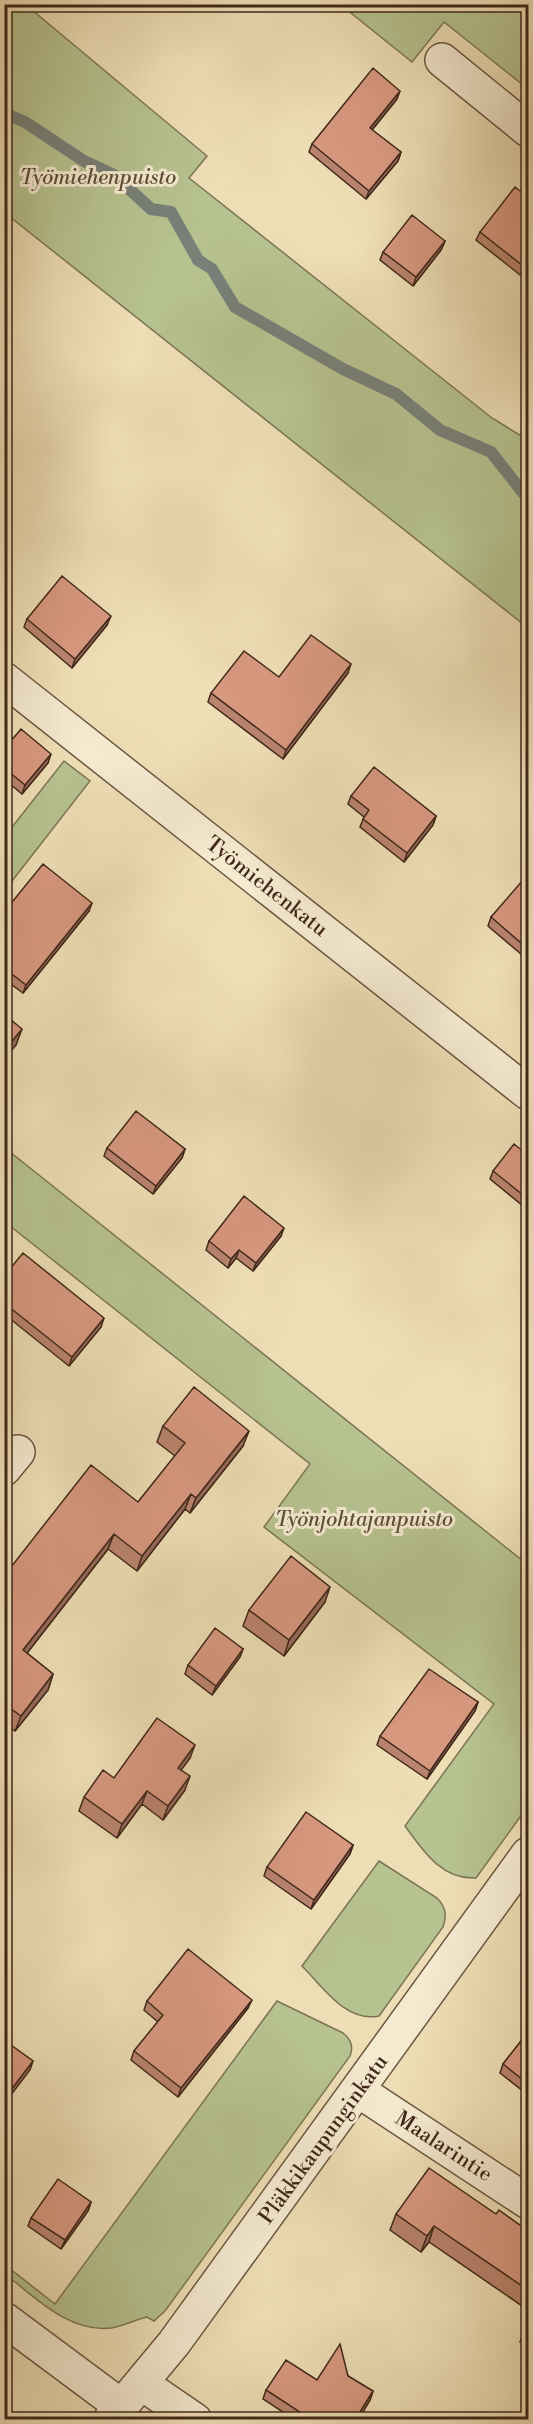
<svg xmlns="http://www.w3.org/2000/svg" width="533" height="2424" font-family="'Libre Bodoni',serif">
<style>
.green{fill:#b6c290;stroke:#7c7555;stroke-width:1.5}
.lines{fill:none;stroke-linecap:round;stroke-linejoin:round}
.stream{stroke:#788078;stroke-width:12}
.minor-casing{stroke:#6c5641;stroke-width:36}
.minor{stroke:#f4ead0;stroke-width:33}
.wall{fill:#b9836e;stroke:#41281a;stroke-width:1.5}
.shaded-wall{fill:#966a5a;stroke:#41281a;stroke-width:1.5}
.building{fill:#d79880;stroke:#41281a;stroke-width:1.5}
.labels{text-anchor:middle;stroke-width:6;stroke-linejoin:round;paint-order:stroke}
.park-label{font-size:21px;font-style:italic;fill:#5e4e38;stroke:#f4ead0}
.street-label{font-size:21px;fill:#41281a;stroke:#f4ead0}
</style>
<rect width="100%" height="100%" fill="#eedeb6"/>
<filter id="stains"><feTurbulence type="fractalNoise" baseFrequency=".00333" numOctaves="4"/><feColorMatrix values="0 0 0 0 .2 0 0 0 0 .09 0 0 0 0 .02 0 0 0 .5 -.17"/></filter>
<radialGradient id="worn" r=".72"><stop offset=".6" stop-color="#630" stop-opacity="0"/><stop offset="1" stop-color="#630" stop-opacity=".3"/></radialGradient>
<!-- green -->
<path class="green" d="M 4,5 L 26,5 L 207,156 L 189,178 L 492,418 L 528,440 L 528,628 L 5,213 Z
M 341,5 L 528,5 L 528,89 L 444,22 L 412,62 Z
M 64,761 L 90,781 L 5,890 L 5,836 Z
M 5,1148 L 528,1565 L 528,1806 L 476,1878 C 441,1880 423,1850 405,1826 L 494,1704 L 264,1527 L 310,1464 L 5,1222 Z
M 379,1861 L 437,1898 C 446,1907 447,1915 443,1927 L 379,2016 C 346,2023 323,1987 302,1966 Z
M 277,2001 L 343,2033 C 351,2039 354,2046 350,2056 L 165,2311 L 154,2321 L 147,2317 C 135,2320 123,2326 111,2328 C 69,2333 35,2297 5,2274 L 5,2265 L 55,2304 Z"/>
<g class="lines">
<!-- stream -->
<path class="stream" d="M 4,113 L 25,122 L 84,161 L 114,175 L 151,209 L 171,212 L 198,260 L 212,269 L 235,307 L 343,369 L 396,394 L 440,430 L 491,452 L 528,499"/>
<defs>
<path id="minor" d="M 442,60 L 528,130
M 4,679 L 528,1093
M 4,1469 L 18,1452
M 359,2091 L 528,2202
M 4,2319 L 121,2406
M 141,2383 L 195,2420
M 110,2420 L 174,2343 L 528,1854"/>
</defs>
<!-- minor casing -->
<use href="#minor" class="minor-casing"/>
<!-- minor -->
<use href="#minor" class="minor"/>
</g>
<!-- wall -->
<path class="wall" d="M 397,99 L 372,130 L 401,152 L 398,161 L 366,199 L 309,152 L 312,144 Z
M 528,197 L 528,271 L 524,278 L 476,240 L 480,232 Z
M 445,241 L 441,250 L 413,286 L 380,260 L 383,252 Z
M 27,619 L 107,625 L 72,668 L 24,627 Z
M 348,673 L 283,759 L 208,702 L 211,693 L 279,677 Z
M 4,749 L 48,763 L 22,794 L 4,779 Z
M 351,796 L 436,816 L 433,825 L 404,862 L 360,827 L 364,817 L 348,804 Z
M 528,884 L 528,960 L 488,926 L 491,917 Z
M 89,911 L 23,993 L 4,979 L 4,912 Z
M 107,1148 L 185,1149 L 182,1158 L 153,1194 L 104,1156 Z
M 528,1155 L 528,1210 L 490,1179 L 493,1171 Z
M 528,1215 L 528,1228 L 524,1225 Z
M 281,1236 L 253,1271 L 236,1258 L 228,1268 L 206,1250 L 209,1241 Z
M 4,1276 L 101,1327 L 69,1366 L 4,1314 Z
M 163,1426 L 243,1446 L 190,1513 L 185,1509 L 137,1571 L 108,1549 L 27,1653 L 53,1674 L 48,1690 L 15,1731 L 4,1723 L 4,1576 L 138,1502 L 175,1456 L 157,1442 Z
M 325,1602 L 284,1656 L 243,1626 L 249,1610 Z
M 243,1649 L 240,1657 L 212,1695 L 185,1674 L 188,1665 Z
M 478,1702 L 475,1711 L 427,1779 L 377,1745 L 380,1736 Z
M 190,1758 L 181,1770 L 185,1790 L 163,1820 L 142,1804 L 117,1838 L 79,1811 L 84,1797 L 114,1778 Z
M 353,1845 L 350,1854 L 311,1909 L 264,1876 L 267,1867 Z
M 147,2001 L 248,2008 L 178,2097 L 131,2060 L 134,2051 L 158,2022 L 144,2010 Z
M 528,2032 L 528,2095 L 500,2073 L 503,2064 Z
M 91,2202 L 88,2211 L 61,2249 L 28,2226 L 31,2218 Z
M 396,2214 L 496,2214 L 528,2231 L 528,2310 L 429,2242 L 421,2252 L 390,2230 Z
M 528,2322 L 528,2347 L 520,2342 L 526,2326 Z
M 348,2376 L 373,2391 L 370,2400 L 358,2420 L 295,2420 L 263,2399 L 266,2390 L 317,2380 Z"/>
<!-- shaded-wall -->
<path class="shaded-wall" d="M 400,91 L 397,99 L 367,136 L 370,128 Z
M 401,152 L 398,161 L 366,199 L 369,191 Z
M 445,241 L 441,250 L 413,286 L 416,277 Z
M 528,267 L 528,271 L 524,278 L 527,269 Z
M 111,616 L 107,625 L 72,668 L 75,659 Z
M 351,664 L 348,673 L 283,759 L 286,750 Z
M 51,754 L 48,763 L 22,794 L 25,785 Z
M 436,816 L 433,825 L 404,862 L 407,853 Z
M 92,903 L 89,911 L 23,993 L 26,985 Z
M 22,1029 L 16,1045 L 4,1059 L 4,1051 Z
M 185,1149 L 182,1158 L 153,1194 L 156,1186 Z
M 284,1228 L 281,1236 L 253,1271 L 256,1263 Z
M 239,1250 L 236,1258 L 228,1268 L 231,1259 Z
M 104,1318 L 101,1327 L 69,1366 L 72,1357 Z
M 249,1431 L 243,1446 L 190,1513 L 196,1498 Z
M 191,1494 L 185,1509 L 137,1571 L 142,1556 Z
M 114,1534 L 108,1549 L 17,1666 L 23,1650 Z
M 330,1587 L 325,1602 L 284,1656 L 289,1640 Z
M 243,1649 L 240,1657 L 212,1695 L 216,1686 Z
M 53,1674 L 48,1690 L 15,1731 L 21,1716 Z
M 478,1702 L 475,1711 L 427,1779 L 430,1771 Z
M 195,1745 L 190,1758 L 173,1781 L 178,1768 Z
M 190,1776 L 185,1790 L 163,1820 L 168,1806 Z
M 147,1791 L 142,1804 L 117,1838 L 122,1824 Z
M 353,1845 L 350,1854 L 311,1909 L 314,1900 Z
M 252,2000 L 248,2008 L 178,2097 L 181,2088 Z
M 33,2061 L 30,2070 L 4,2104 L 4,2099 Z
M 91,2202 L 88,2211 L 61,2249 L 65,2240 Z
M 434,2226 L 429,2242 L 421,2252 L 427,2236 Z
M 373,2391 L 370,2400 L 358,2420 L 355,2420 Z"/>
<!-- building -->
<path class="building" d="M 373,68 L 400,91 L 370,128 L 401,152 L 369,191 L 312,144 Z
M 515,187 L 528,197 L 528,267 L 527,269 L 480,232 Z
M 412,215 L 445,241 L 416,277 L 383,252 Z
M 62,576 L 111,616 L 75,659 L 27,619 Z
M 311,635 L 351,664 L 286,750 L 211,693 L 244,651 L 279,677 Z
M 21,729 L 51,754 L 25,785 L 4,768 L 4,749 Z
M 374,767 L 436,816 L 407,853 L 363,819 L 369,810 L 351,796 Z
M 43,864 L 92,903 L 26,985 L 4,968 L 4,912 Z
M 523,880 L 528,884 L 528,949 L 491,917 Z
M 4,1014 L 22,1029 L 4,1051 Z
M 136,1111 L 185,1149 L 156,1186 L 107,1148 Z
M 514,1144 L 528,1155 L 528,1199 L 493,1171 Z
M 244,1196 L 284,1228 L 256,1263 L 239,1250 L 231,1259 L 209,1241 Z
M 23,1253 L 104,1318 L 72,1357 L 4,1303 L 4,1276 Z
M 194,1387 L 249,1431 L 196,1498 L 191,1494 L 142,1556 L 114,1534 L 23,1650 L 53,1674 L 21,1716 L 7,1706 L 4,1709 L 4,1576 L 91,1465 L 138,1502 L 185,1443 L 163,1426 Z
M 291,1556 L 330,1587 L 289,1640 L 249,1610 Z
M 215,1628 L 243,1649 L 216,1686 L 188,1665 Z
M 429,1669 L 478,1702 L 430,1771 L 380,1736 Z
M 157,1718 L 195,1745 L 178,1768 L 190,1776 L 168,1806 L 147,1791 L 122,1824 L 84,1797 L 103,1770 L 114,1778 Z
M 306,1812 L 353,1845 L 314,1900 L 267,1867 Z
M 188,1949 L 252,2000 L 181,2088 L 134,2051 L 163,2015 L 147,2001 Z
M 528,2032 L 528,2084 L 503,2064 Z
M 4,2040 L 33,2061 L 4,2099 Z
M 429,2168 L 496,2214 L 499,2210 L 528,2231 L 528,2290 L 434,2226 L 427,2236 L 396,2214 Z
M 58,2179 L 91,2202 L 65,2240 L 31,2218 Z
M 340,2344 L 348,2376 L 373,2391 L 355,2420 L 312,2420 L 266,2390 L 286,2360 L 317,2380 Z"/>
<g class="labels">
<!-- park labels -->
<g class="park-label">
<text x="98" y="184">Työmiehenpuisto</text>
<text x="364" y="1526">Työnjohtajanpuisto</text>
</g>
<!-- street labels -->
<g class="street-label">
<text transform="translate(267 886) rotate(38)" y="7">Työmiehenkatu</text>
<text transform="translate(323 2139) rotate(-54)" y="7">Pläkkikaupunginkatu</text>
<text transform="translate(444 2146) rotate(33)" y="7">Maalarintie</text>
</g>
</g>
<!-- margin -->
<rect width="533" height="2424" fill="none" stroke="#eedeb6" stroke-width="24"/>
<rect x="6" y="6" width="521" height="2412" fill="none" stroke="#41281a" stroke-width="3"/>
<rect x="12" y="12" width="509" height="2400" fill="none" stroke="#41281a" stroke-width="1.5"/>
<rect width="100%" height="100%" filter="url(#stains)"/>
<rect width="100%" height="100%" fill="url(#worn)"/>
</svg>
